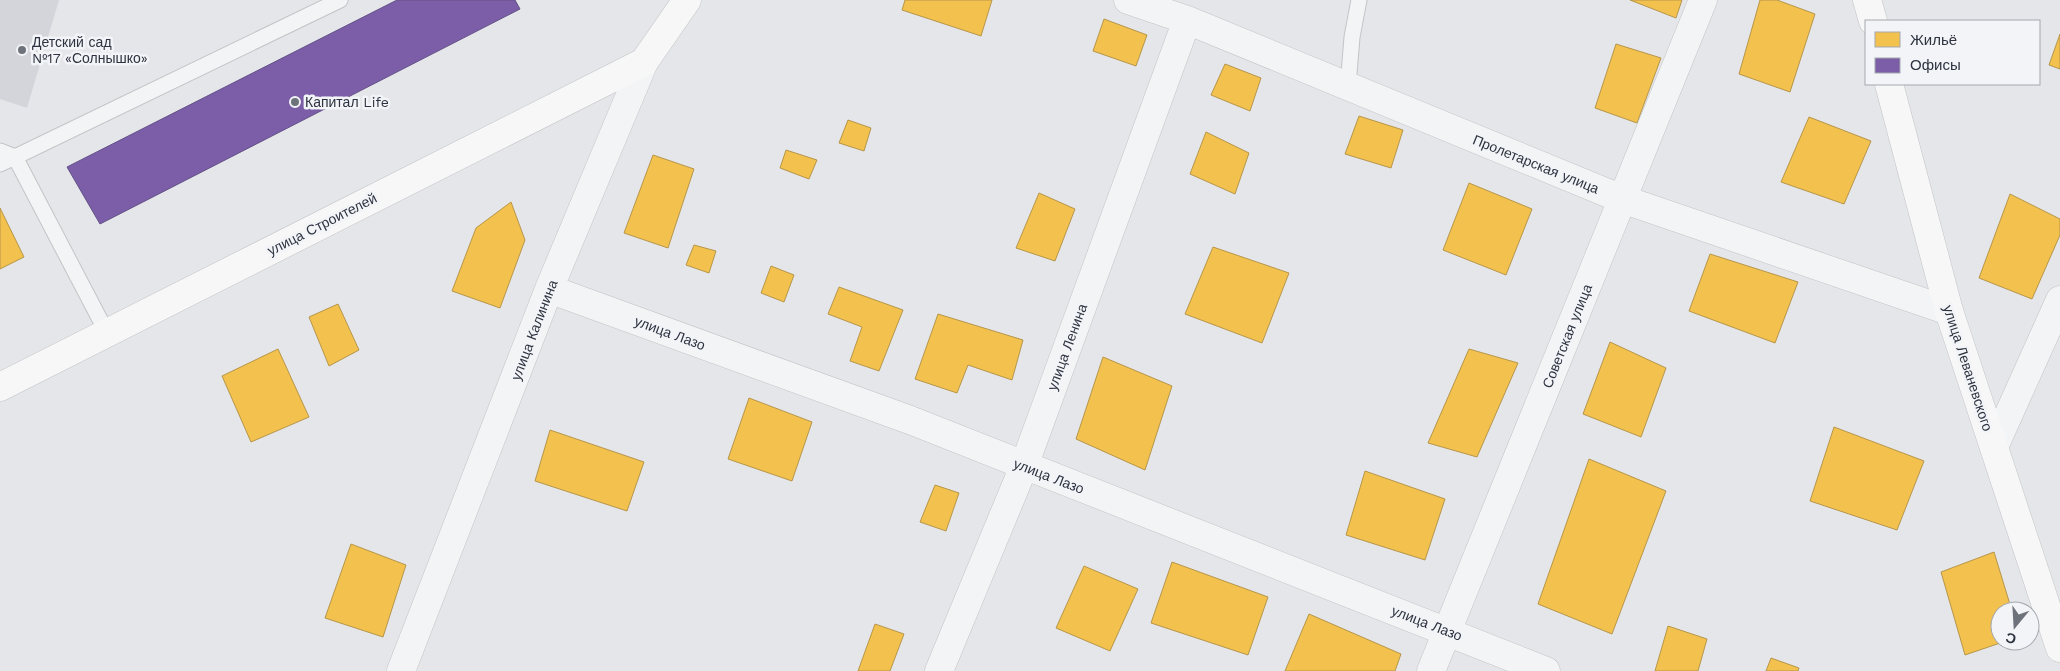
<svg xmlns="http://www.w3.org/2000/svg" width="2060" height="671" font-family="'Work Sans',sans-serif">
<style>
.built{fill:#d3d5db}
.homes{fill:#f2c14e;stroke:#b7964a}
.offices{fill:#7b5ea7;stroke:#645188}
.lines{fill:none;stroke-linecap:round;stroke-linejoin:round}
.lane-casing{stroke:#c3c4c7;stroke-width:17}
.street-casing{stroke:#c3c4c7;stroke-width:29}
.secondary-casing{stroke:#c3c4c7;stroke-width:29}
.lane{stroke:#f3f4f5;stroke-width:15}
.street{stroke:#f3f4f5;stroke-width:28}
.secondary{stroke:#f7f7f7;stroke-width:28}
.poi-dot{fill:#6d727b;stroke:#f3f4f7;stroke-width:2}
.labels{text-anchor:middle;stroke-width:5;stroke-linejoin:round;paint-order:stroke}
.poi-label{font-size:14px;fill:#2d3340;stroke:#f3f4f7;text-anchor:start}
.street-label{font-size:14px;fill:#2d3340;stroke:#f3f4f7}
</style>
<rect width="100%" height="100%" fill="#e4e6e9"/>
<!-- built -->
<path class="built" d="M 0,0 L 59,0 L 27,108 L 0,99 Z"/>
<!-- homes -->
<path class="homes" d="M 905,0 L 992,0 L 981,36 L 902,10 Z
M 1630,0 L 1682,0 L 1676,18 Z
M 1760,0 L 1777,0 L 1815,14 L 1790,92 L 1739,74 Z
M 1104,19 L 1147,35 L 1136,66 L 1093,51 Z
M 2060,34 L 2060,69 L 2049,65 Z
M 1616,44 L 1661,58 L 1637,123 L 1595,108 Z
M 1225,64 L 1261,78 L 1250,111 L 1211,95 Z
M 1359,116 L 1403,130 L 1391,168 L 1345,154 Z
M 1809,117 L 1871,141 L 1844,204 L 1781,182 Z
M 848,120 L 871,128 L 864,151 L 839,143 Z
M 1206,132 L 1249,153 L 1235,194 L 1190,174 Z
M 786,150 L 817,160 L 809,179 L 780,168 Z
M 653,155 L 694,169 L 668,248 L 624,233 Z
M 1469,183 L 1532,209 L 1506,275 L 1443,250 Z
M 1039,193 L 1075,209 L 1055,261 L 1016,248 Z
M 2010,194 L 2060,219 L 2060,235 L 2032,299 L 1979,278 Z
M 511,202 L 525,240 L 500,308 L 452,291 L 476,228 Z
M 0,208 L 24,257 L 0,269 Z
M 694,245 L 716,251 L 709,273 L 686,265 Z
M 1213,247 L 1289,273 L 1262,343 L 1185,314 Z
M 1710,254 L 1798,282 L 1775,343 L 1689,311 Z
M 771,266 L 794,275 L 784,302 L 761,293 Z
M 839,287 L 903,310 L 879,371 L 850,361 L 862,327 L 828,314 Z
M 338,304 L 359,350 L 329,366 L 309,317 Z
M 938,314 L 1023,340 L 1012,380 L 968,365 L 957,393 L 915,379 Z
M 1610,342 L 1666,368 L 1641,437 L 1583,414 Z
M 278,349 L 309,417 L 251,442 L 222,376 Z
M 1469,349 L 1518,363 L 1477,457 L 1428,443 Z
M 1103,357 L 1172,386 L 1145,470 L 1076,439 Z
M 749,398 L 812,422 L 792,481 L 728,459 Z
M 1834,427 L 1924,461 L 1897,530 L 1810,501 Z
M 550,430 L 644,462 L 627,511 L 535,481 Z
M 1589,459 L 1666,491 L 1612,634 L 1538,604 Z
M 1365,471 L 1445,499 L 1425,560 L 1346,535 Z
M 935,485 L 959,493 L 946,531 L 920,522 Z
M 351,544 L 406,565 L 383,637 L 325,618 Z
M 1994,552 L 2012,611 L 2000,611 L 2000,641 L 2006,641 L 1965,655 L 1941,572 Z
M 1172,562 L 1268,597 L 1248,655 L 1151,623 Z
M 1084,566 L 1138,589 L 1110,651 L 1056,628 Z
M 1309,614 L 1401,654 L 1395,671 L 1285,671 Z
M 875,624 L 904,634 L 890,671 L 858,671 Z
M 1668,626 L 1707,639 L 1698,671 L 1655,671 Z
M 1771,658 L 1799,668 L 1798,671 L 1766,671 Z"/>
<!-- offices -->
<path class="offices" d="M 397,0 L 515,0 L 520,9 L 100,224 L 67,167 Z"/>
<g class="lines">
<defs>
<path id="lane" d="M 1348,86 L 1352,37 L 1359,0
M 0,151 L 15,157 L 0,164
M 107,333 L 15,157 L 340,0"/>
<path id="street" d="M 1128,0 L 1187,20 L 1622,199 L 1949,311
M 549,289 L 910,420 L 1546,671
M 1994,447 L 2060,300
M 401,671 L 549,289 L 644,62
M 939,671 L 1024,466 L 1187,20
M 1431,671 L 1703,0"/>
<path id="secondary" d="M 1867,0 L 1873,21
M 1889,84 L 1949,311 L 2060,648
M 0,387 L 644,62 L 687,0"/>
</defs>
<!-- lane casing -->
<use href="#lane" class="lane-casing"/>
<!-- street casing -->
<use href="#street" class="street-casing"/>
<!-- secondary casing -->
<use href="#secondary" class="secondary-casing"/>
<!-- lane -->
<use href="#lane" class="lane"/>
<!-- street -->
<use href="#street" class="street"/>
<!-- secondary -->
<use href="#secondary" class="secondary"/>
</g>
<!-- markers -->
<g class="poi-dot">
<circle cx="22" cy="50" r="5"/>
<circle cx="295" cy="102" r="5"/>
</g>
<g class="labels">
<!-- poi labels -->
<g class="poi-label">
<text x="32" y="47">Детский сад<tspan x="32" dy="16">№17 «Солнышко»</tspan></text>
<text x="305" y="107">Капитал Life</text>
</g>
<!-- street labels -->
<g class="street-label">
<text transform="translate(1536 164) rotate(22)" y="5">Пролетарская улица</text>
<text transform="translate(322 224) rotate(-27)" y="5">улица Строителей</text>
<text transform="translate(534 330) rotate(-69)" y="5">улица Калинина</text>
<text transform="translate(670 333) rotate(20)" y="5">улица Лазо</text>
<text transform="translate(1567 336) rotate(-68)" y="5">Советская улица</text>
<text transform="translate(1067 347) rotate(-70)" y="5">улица Ленина</text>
<text transform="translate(1968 368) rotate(72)" y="5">улица Леваневского</text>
<text transform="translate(1049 476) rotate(21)" y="5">улица Лазо</text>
<text transform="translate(1427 623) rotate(21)" y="5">улица Лазо</text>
</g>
</g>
<!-- legend -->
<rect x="1865" y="20" width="175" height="65" fill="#f3f4f7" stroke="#a4a7ae"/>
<rect x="1875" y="32" width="25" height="15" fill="#f2c14e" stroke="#a4a7ae"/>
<text x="1910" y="45" font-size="15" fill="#2d3340">Жильё</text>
<rect x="1875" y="58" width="25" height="15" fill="#7b5ea7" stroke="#a4a7ae"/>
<text x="1910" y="70" font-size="15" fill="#2d3340">Офисы</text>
<!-- north arrow -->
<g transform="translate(2015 626) rotate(198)"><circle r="24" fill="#f3f4f7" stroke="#a4a7ae"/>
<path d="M0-4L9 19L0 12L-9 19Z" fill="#6d727b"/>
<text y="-8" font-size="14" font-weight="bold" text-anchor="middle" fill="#2d3340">С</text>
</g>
</svg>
